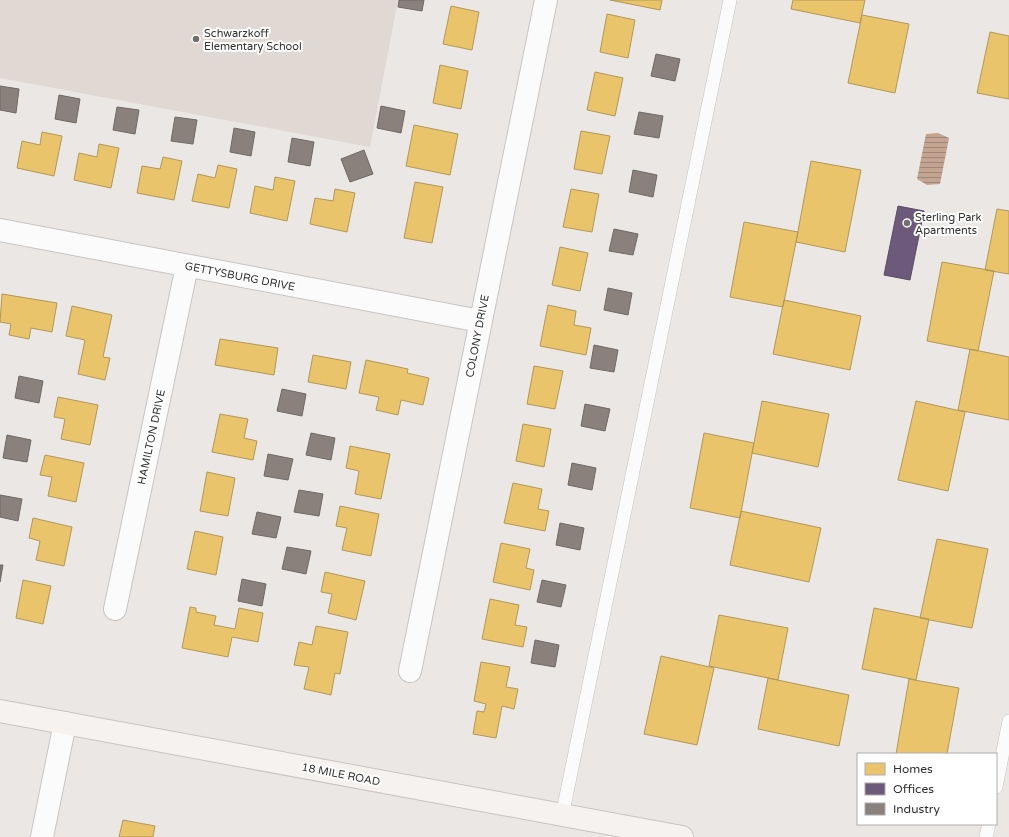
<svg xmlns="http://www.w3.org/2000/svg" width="1009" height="837" font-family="'Varela Round',sans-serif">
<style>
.built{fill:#e0d8d3}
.water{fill:url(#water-rules)}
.homes{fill:#e9c46a;stroke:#b29858}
.offices{fill:#6d597a;stroke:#5b4d64}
.industry{fill:#8a817c;stroke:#6f6965}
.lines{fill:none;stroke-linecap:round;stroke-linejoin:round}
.lane-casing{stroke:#c7c5c4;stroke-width:14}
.street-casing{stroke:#c7c5c4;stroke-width:24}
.secondary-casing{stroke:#c7c5c4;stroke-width:24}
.lane{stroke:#fcfbfb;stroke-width:13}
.street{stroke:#fcfbfb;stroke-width:22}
.secondary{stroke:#f5f2ef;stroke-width:22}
.poi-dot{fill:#72706f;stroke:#fff;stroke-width:1.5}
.labels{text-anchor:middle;stroke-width:4;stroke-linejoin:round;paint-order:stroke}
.poi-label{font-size:11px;fill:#31302f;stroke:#fff;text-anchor:start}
.street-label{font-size:11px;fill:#31302f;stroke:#fff}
</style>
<defs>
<pattern id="water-rules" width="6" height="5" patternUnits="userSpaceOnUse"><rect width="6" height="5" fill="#c3a490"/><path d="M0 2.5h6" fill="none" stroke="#9f8676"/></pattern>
</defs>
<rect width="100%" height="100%" fill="#eae7e5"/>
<!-- built -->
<path class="built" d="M 0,0 L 398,0 L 370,147 L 0,78 Z"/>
<!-- water -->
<path class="water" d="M 938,133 L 949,138 L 940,184 L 927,185 L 917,179 L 926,134 Z"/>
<!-- homes -->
<path class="homes" d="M 610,0 L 662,0 L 660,10 Z
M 793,0 L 865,0 L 860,23 L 791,9 Z
M 451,6 L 479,12 L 472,50 L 443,44 Z
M 607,14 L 635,20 L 628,58 L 600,52 Z
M 862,15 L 909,24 L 895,93 L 848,83 Z
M 990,32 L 1009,36 L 1009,99 L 977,93 Z
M 440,65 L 468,71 L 461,109 L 433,103 Z
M 595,72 L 623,78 L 615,116 L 587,110 Z
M 414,125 L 458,134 L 450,175 L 406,166 Z
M 581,131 L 610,136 L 602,174 L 574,169 Z
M 42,132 L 62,136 L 54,176 L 17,168 L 22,141 L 40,145 Z
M 99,144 L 119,148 L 111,188 L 74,180 L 79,153 L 97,157 Z
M 163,157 L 182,161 L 174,200 L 137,193 L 142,166 L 160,169 Z
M 811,161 L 861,170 L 845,252 L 796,242 Z
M 218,165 L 237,169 L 229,208 L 192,201 L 198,174 L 215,178 Z
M 275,177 L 295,181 L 287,221 L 250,213 L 255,186 L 273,190 Z
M 415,182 L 443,187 L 432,243 L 404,238 Z
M 335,189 L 355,193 L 347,232 L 310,224 L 315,198 L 333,201 Z
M 571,189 L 599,194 L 592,232 L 563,227 Z
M 997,209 L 1009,211 L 1009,274 L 985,270 Z
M 744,222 L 798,232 L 783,307 L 730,297 Z
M 560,247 L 588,253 L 580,291 L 552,285 Z
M 942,262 L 994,271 L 978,351 L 927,341 Z
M 2,294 L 57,303 L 52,332 L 31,328 L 29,339 L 9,335 L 11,324 L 0,322 Z
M 784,300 L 861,316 L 850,370 L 773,354 Z
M 548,305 L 576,311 L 574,325 L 591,328 L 586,355 L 540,346 Z
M 72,306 L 112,315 L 103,357 L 110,358 L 105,380 L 78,374 L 85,340 L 66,336 Z
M 220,339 L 278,348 L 274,375 L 215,365 Z
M 970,349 L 1009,357 L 1009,420 L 958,410 Z
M 313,355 L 351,362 L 346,389 L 308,382 Z
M 366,360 L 408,369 L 407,373 L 429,378 L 423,405 L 401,400 L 398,415 L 376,410 L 379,397 L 359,393 Z
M 534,366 L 563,371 L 555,409 L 527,404 Z
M 58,397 L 98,405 L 90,445 L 61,439 L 65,419 L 54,417 Z
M 762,401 L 829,414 L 818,467 L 752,453 Z
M 916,401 L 965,412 L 948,491 L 898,480 Z
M 220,414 L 248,419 L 244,438 L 257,441 L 253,460 L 212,452 Z
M 523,424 L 551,429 L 544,467 L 516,461 Z
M 704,433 L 754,443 L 740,518 L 690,508 Z
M 350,446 L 390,454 L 381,499 L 355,494 L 359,471 L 346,468 Z
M 45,455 L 84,463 L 76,502 L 48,496 L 52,477 L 40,475 Z
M 207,472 L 235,478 L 228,516 L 200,511 Z
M 513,483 L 542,489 L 538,509 L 549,511 L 545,531 L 504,523 Z
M 340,506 L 379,514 L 371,556 L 342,550 L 347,528 L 336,526 Z
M 741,511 L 821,528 L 809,582 L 730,565 Z
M 33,518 L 72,527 L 64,566 L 36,560 L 40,541 L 29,538 Z
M 195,531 L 223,537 L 216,575 L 187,569 Z
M 937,539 L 988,549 L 972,628 L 920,618 Z
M 501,543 L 530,549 L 526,568 L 534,570 L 530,590 L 493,582 Z
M 325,572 L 365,581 L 356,620 L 328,613 L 332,594 L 321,592 Z
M 23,580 L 51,586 L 43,624 L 16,618 Z
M 490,599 L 519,605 L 515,625 L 527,627 L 523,647 L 482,639 Z
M 190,607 L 196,608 L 196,612 L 216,616 L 214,625 L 235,629 L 239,608 L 263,613 L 258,642 L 232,637 L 228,657 L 182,648 Z
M 874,608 L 929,619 L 916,680 L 862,669 Z
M 719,615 L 788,628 L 778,680 L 709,666 Z
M 316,626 L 348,632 L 340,674 L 335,673 L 331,695 L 304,689 L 309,667 L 294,665 L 299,642 L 312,645 Z
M 661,656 L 714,668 L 697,745 L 644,734 Z
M 481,662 L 510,667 L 506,687 L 518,689 L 514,709 L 502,706 L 496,738 L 473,734 L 477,711 L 484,712 L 486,704 L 474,701 Z
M 768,678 L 849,695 L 839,746 L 758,729 Z
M 909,679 L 959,688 L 947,754 L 896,754 Z
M 123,820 L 155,826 L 153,837 L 119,837 Z"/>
<!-- offices -->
<path class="offices" d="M 898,206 L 924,211 L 910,280 L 884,275 Z"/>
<!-- industry -->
<path class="industry" d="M 399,0 L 424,0 L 422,11 L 398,7 Z
M 656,54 L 680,59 L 675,81 L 651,76 Z
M 0,86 L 19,89 L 16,113 L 0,110 Z
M 59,95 L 80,99 L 76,123 L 55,119 Z
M 381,106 L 405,111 L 401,133 L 377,128 Z
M 117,107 L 139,110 L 135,134 L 113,130 Z
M 639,112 L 663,116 L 659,138 L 634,134 Z
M 175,117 L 197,120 L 193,144 L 171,141 Z
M 234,128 L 255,132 L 251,156 L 230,152 Z
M 292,138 L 314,142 L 310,166 L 288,162 Z
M 364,150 L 373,174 L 350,182 L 341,159 Z
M 633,170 L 657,175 L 653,197 L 629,192 Z
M 614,229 L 638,234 L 633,255 L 609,251 Z
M 608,288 L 632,293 L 628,315 L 604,310 Z
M 594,345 L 618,350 L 614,372 L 590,368 Z
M 19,376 L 43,381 L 39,403 L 15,398 Z
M 282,389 L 306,394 L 302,416 L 277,411 Z
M 585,404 L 610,409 L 605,431 L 581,426 Z
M 311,433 L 335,438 L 331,460 L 306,455 Z
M 7,435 L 31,440 L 27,462 L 3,458 Z
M 268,454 L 293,459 L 288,480 L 264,476 Z
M 572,463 L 596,468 L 592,490 L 568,485 Z
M 299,490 L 323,494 L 319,516 L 294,512 Z
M 0,495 L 22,499 L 18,521 L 0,517 Z
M 257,512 L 281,517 L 276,538 L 252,534 Z
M 560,523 L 584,528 L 580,550 L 556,545 Z
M 287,547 L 311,551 L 306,574 L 282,569 Z
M 0,565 L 3,565 L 0,582 Z
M 242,579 L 266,584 L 262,606 L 238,601 Z
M 542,580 L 566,585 L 561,607 L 537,602 Z
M 535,640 L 559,645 L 555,667 L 531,663 Z"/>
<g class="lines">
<defs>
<path id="lane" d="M 996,787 L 1009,721
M 562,816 L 730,0
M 986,837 L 989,824"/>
<path id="street" d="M 0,230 L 480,321
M 115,609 L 187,266
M 410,671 L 546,0
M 42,837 L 65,723"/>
<path id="secondary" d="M 0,711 L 682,837"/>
</defs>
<!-- lane casing -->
<use href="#lane" class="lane-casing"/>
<!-- street casing -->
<use href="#street" class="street-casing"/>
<!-- secondary casing -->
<use href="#secondary" class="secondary-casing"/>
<!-- lane -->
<use href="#lane" class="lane"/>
<!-- street -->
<use href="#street" class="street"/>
<!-- secondary -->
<use href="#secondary" class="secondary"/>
</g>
<!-- markers -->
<g class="poi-dot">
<circle cx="196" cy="39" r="4"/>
<circle cx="907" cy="223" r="4"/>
</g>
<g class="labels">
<!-- poi labels -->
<g class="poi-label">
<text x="204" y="37">Schwarzkoff<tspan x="204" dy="13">Elementary School</tspan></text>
<text x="915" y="221">Sterling Park<tspan x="915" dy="13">Apartments</tspan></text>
</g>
<!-- street labels -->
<g class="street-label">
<text transform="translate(240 276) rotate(11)" y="4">GETTYSBURG DRIVE</text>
<text transform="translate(477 336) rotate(-79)" y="4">COLONY DRIVE</text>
<text transform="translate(151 437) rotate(-78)" y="4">HAMILTON DRIVE</text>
<text transform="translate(341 774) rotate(11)" y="4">18 MILE ROAD</text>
</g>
</g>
<!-- legend -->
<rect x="857" y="753" width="140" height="72" fill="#ffffff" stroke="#adacac"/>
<rect x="865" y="763" width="20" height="12" fill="#e9c46a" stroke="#adacac"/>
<text x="893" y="773" font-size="12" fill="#31302f">Homes</text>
<rect x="865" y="783" width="20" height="12" fill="#6d597a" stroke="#adacac"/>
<text x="893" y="793" font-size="12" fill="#31302f">Offices</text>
<rect x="865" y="803" width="20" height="12" fill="#8a817c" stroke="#adacac"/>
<text x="893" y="813" font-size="12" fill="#31302f">Industry</text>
</svg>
